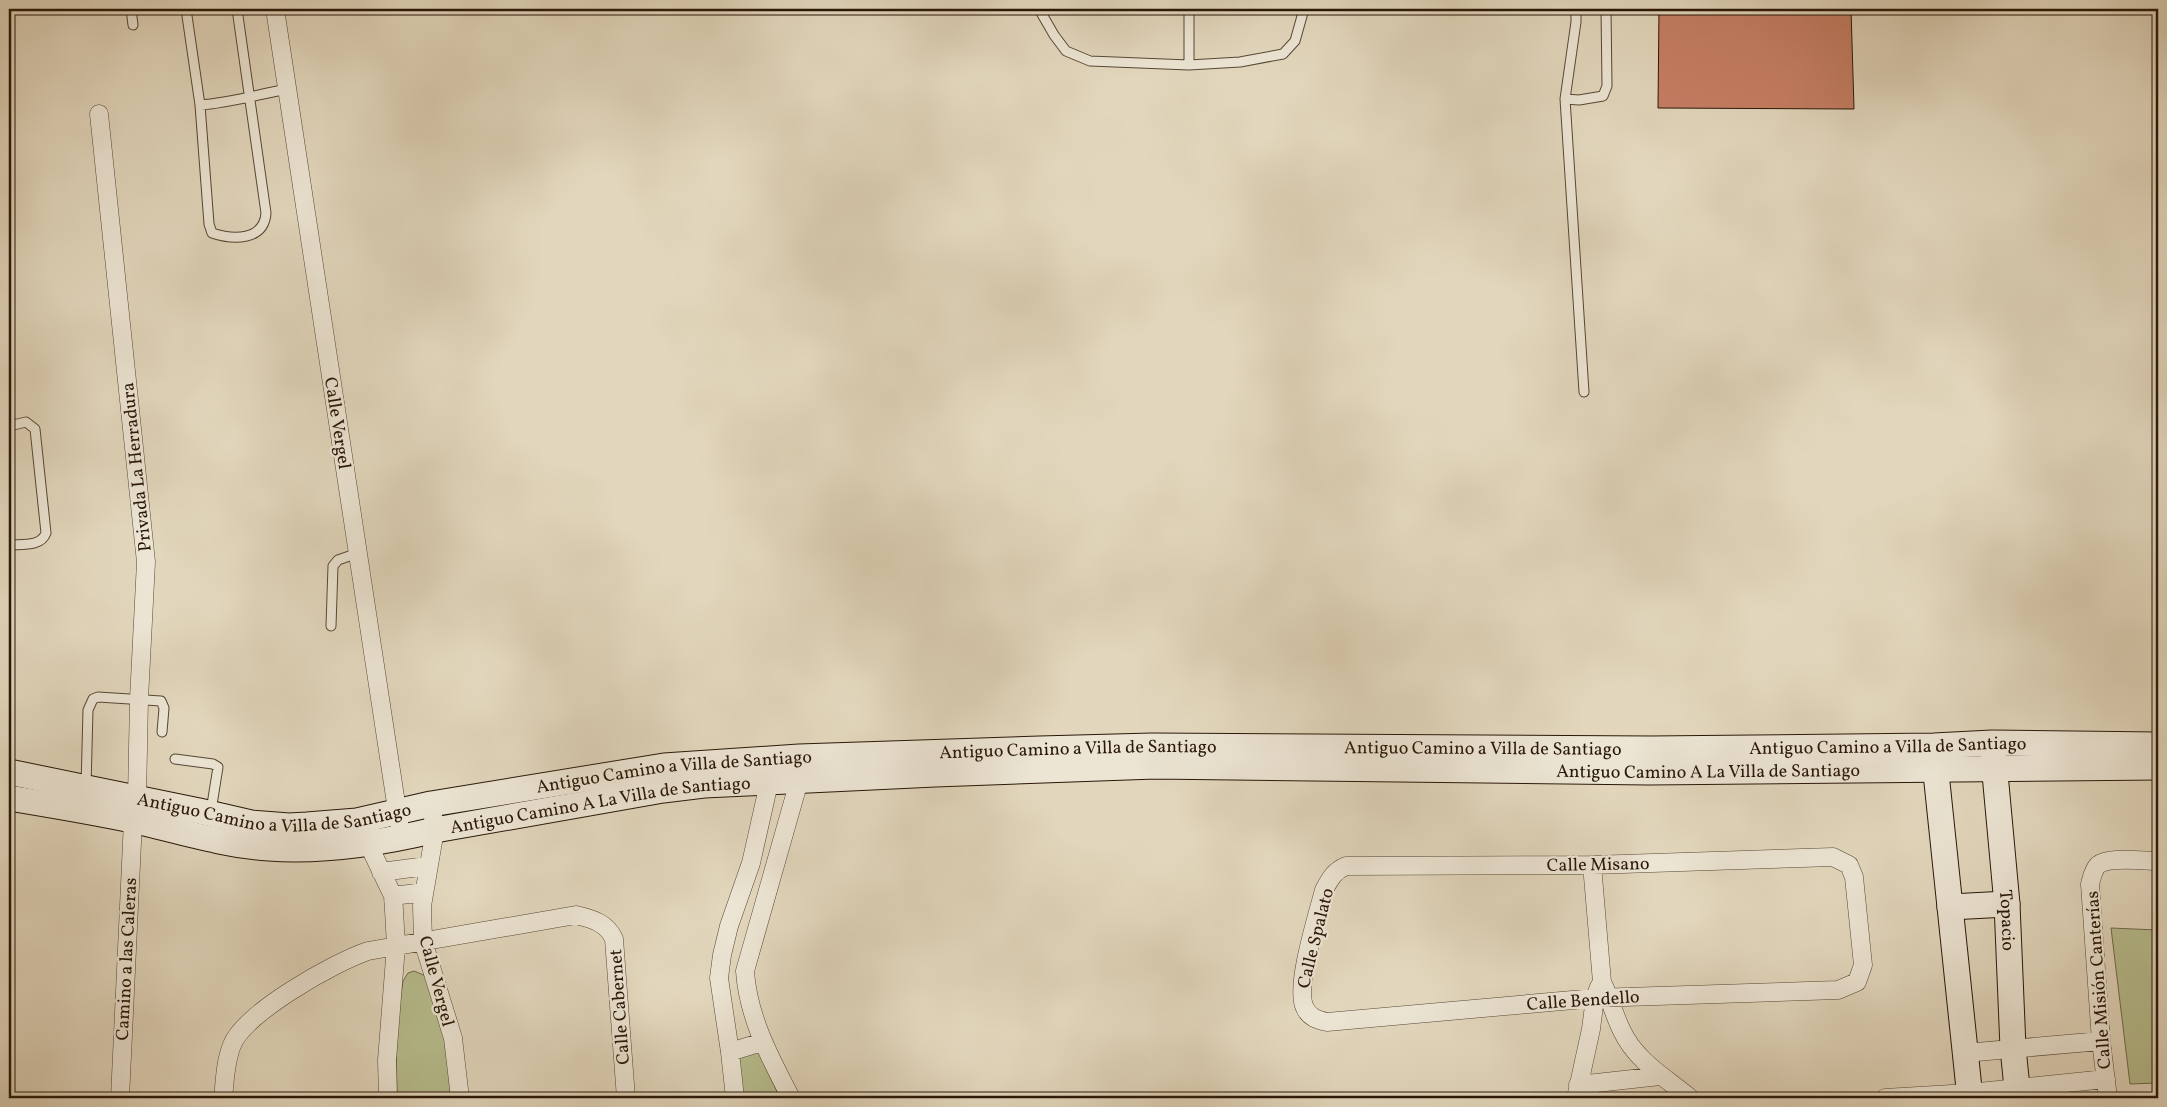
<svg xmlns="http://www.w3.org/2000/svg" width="2167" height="1107" font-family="Vollkorn,serif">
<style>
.green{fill:#b7bd8e;stroke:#706a4b}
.building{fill:#c67f65;stroke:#291708}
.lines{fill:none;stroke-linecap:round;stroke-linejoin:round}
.lane-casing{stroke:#574735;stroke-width:11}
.street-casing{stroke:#574735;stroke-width:19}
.secondary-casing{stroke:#291708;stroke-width:27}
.lane{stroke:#ece5d4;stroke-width:9}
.street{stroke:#ece5d4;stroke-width:18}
.secondary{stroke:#ece5d4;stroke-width:25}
.labels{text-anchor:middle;stroke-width:4.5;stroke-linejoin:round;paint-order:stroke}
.street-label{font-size:18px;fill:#291708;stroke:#ece5d4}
</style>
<rect width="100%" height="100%" fill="#e2d7bd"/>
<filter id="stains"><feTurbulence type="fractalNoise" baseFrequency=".004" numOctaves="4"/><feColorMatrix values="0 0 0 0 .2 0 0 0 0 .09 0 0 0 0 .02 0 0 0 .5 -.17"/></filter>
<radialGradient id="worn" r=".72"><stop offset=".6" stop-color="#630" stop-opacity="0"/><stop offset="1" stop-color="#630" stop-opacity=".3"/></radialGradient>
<!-- green -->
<path class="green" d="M 2111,928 L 2158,930 L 2158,1083 L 2130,1084 Z
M 414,971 L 426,976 L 447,1042 L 451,1098 L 397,1098 L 396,1029 L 403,981 L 408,973 Z
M 754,1051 L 759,1053 L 780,1098 L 741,1098 L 738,1061 L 741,1056 Z"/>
<!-- building -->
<path class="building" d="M 1659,9 L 1851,9 L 1854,109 L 1658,108 Z"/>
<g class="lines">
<defs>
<path id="lane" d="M 131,9 L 133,25
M 186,9 L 200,105
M 237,9 L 266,213 C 264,241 233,240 212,233 L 209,224 L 200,105 C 230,103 259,94 288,89
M 1039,9 L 1054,35 L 1066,51 L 1090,61 L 1189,65 L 1240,62 L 1283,54 L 1295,41 L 1304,9
M 1189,9 L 1189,65
M 1576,9 L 1576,22 L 1565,99 L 1579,100 L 1603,96 L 1607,86 L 1606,9
M 1565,99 L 1584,392
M 9,426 L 26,422 L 35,429 L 46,533 C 41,547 22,544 9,545
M 331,626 L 333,566 L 338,560 L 358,553
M 175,759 L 213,764 L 218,767 L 211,811
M 86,787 L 88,710 L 93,699 L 98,697 L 161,701 L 164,708 L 162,732"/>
<path id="street" d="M 275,9 L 399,823
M 99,114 L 146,562 L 139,699 L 137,798 L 133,821 L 120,1098
M 431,804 L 435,830 L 422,906 L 423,941 L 453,1038 L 460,1098
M 364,835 L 393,896 L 394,910 L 396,946 L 387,1060 L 388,1098
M 1833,857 L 1849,865 L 1854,877 L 1863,965 L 1857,982 L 1838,990 L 1595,998 L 1327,1022 C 1317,1020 1309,1017 1305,1008 C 1294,988 1318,914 1324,890 C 1330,879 1334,871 1346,866 L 1592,865 Z
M 1592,865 L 1602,982 C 1610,998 1614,1015 1622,1031 C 1636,1061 1666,1078 1690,1098
M 381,872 L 427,866
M 393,896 L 424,892
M 730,1052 L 762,1042
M 1965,1053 L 2101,1041
M 1578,1085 L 1660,1076
M 223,1098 C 225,1081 225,1062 232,1045 C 244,1013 335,962 368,951 L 576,915 C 593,919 607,923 614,939 L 626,1098
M 735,1098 L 730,1052 L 719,978 L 722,955 L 729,926 L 751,863 L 769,783 L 769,771
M 791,1098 C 770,1058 748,1017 745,971 L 799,781 L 799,770
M 1576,1098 L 1591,1029 L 1595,998 L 1599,987
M 1885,1098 L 1969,1093 L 2106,1079
M 2108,1098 L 2101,1041 L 2090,884 C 2092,877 2093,870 2098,865 C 2109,856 2144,861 2158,861"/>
<g id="secondary">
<path id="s1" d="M 1993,752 L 2007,904 L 2013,1048 L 2018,1098"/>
<path d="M 1934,754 L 1970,1098"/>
<path id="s2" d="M 9,772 L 199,811 L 251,823 L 289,826 L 307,825 L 357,821 L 431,804 L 664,766 L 799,757 L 1040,749 L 1152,746 L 1651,749 L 1934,746 L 1992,743 L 2158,745"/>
<path id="s3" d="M 9,798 C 51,805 94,812 136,821 C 179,831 224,845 269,848 C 325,852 381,843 435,830 L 663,790 L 704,785 L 935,774 L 1155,766 L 1649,772 L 2158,767"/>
<path d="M 1950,907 L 2007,904"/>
</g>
</defs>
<!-- lane casing -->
<use href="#lane" class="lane-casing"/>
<!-- street casing -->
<use href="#street" class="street-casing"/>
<!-- secondary casing -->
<use href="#secondary" class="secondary-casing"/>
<!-- lane -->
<use href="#lane" class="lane"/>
<!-- street -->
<use href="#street" class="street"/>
<!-- secondary -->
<use href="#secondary" class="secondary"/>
</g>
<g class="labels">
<!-- street labels -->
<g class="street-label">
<text transform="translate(338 423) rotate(81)" y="6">Calle Vergel</text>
<text transform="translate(136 467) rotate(-96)" y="6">Privada La Herradura</text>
<text dy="6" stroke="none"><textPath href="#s2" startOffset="1890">Antiguo Camino a Villa de Santiago</textPath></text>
<text dy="6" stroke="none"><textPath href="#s2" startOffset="1485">Antiguo Camino a Villa de Santiago</textPath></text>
<text dy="6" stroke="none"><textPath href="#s2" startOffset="1080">Antiguo Camino a Villa de Santiago</textPath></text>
<text dy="6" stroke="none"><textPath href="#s3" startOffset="1710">Antiguo Camino A La Villa de Santiago</textPath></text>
<text dy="6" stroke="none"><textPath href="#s2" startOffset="675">Antiguo Camino a Villa de Santiago</textPath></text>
<text dy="6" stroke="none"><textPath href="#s2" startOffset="270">Antiguo Camino a Villa de Santiago</textPath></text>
<text dy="6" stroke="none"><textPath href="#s3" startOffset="600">Antiguo Camino A La Villa de Santiago</textPath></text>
<text transform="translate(1598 864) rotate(-1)" y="6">Calle Misano</text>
<text dy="6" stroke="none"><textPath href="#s1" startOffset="169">Topacio</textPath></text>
<text transform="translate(1315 938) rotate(-76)" y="6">Calle Spalato</text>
<text transform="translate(126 959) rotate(-87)" y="6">Camino a las Caleras</text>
<text transform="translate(2098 980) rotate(-94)" y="6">Calle Misión Canterías</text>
<text transform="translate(437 981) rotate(75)" y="6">Calle Vergel</text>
<text transform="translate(1583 1000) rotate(-4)" y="6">Calle Bendello</text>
<text transform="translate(619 1007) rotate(-94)" y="6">Calle Cabernet</text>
</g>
</g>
<!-- margin -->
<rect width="2167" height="1107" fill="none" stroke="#e2d7bd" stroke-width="30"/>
<rect x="10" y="10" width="2147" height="1087" fill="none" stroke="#291708" stroke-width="2.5"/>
<rect x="15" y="15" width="2137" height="1077" fill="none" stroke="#291708"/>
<rect width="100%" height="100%" filter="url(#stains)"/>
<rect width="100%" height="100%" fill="url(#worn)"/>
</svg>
